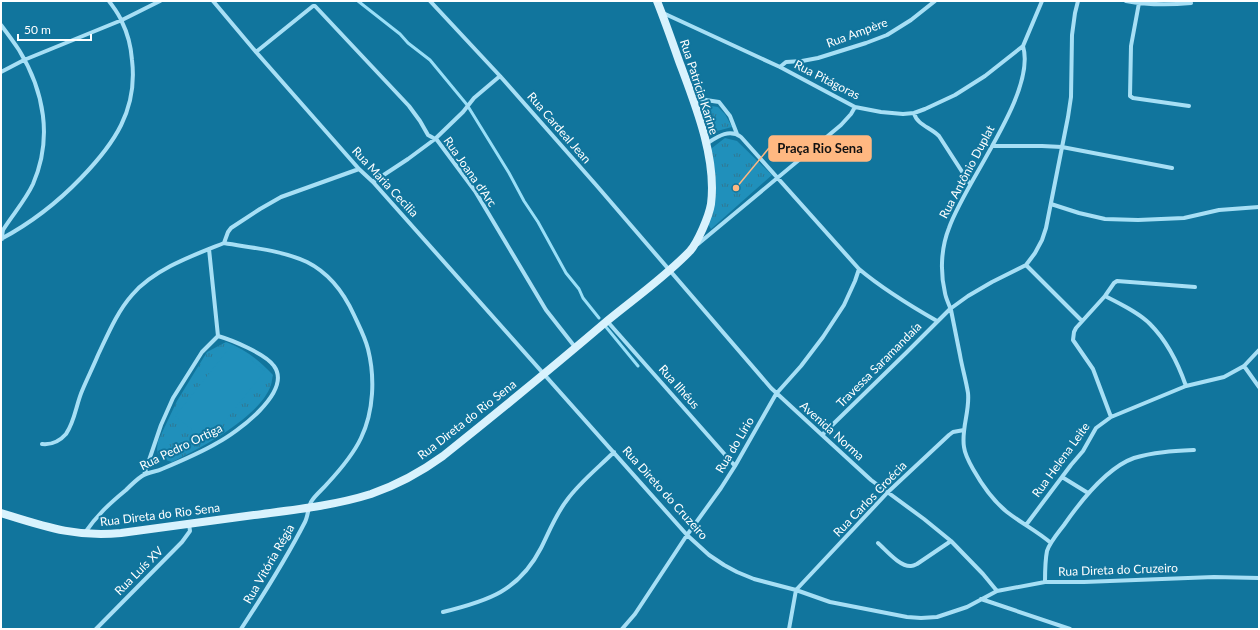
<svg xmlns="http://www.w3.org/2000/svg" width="1260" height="630" font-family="Lato,sans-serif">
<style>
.park{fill:url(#park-tufts)}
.garden{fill:#2090bb}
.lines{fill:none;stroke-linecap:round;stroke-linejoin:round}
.stream{stroke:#99dff8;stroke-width:3}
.minor{stroke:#a7dff5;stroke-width:4}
.secondary{stroke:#d8f2fd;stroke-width:8}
.labels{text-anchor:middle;stroke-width:4;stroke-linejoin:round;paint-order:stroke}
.street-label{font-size:12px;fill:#fff;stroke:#11759d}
.leader{fill:none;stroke:#ffb881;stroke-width:1.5}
.callout-dot{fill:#ffb881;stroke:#11759d;stroke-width:1.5}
.callout{fill:#ffb881;stroke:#ffb881;stroke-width:1.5}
.callout-label{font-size:13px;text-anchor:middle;font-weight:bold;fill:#111}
</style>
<defs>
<pattern id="park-tufts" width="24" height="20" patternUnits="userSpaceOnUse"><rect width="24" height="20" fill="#2090bb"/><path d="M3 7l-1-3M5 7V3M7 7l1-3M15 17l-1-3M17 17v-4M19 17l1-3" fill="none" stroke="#2f7894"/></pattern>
</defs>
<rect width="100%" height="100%" fill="#11759d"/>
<!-- park -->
<path class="park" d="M 704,105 L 718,107 L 725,114 L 732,127 L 717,131 L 711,130 L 705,125 L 702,111 Z
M 725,138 L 737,141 L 772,175 L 711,229 L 708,224 L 715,202 L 712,157 L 712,148 Z
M 226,342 C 245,349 259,360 273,375 C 272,378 272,382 271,385 C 260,417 201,448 172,462 L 166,460 L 158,454 L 157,449 L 158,441 L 177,401 L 207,352 Z"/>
<!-- garden -->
<path class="garden" d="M 232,345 L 265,371 L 208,442 L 175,416 Z"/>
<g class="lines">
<!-- stream -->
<path class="stream" d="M 358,1 L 400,34 L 408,43 L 430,60 L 468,106
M 469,108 L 509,173 L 524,201 L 538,222 L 566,273 L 579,289 L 583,298 L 599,318
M 606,327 L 638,366"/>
<!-- minor -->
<path class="minor" d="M 213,1 L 256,52 L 359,169 L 373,182 L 687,535 L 709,555 L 724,565 L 737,572 L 754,579 L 796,590 L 830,602 L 907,617 L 921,618 L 937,617 L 967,607 L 997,591 L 1045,582 L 1084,582 L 1214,577 L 1259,578
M 430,1 L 500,76 L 597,186 L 771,388 L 822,435 L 871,480 L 924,519 L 951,541 L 983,574 L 997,591
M 1126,1 C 1147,5 1170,5 1191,3
M 1139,3 L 1131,46 L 1130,96 L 1133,98 L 1189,106
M 663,13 L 780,67 L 855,107 L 881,112 L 903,114 L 914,113 L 925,109 L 955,95 L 985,76 L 1023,46 L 1042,1
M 1,25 C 7,33 13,41 19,50 C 44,91 53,138 33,184 C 25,201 13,214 3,230 L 2,236 L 2,239
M 1023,46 C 1037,93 965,181 949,228 C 941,248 940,272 945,293 C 946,299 949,304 951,310 C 954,325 957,340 960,355 C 962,367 966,380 968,393 C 970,411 961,429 964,447 C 965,455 969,462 973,469 C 982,485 992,500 1007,512 C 1021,523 1037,531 1051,543
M 256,52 L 313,6 L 315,6 L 409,106 L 420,121 L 428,135 L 437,140 L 475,191 L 546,310 L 575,347
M 780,67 L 786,62 L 802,61 L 818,58 L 866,43 L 887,35 L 911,20 L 935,1
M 1,72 L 24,60 L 122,20 L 160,1
M 693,98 L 719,102 L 730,116 L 737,134
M 914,113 C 917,125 930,127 939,136 L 970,184
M 706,144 C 717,137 729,128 741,137 L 859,269 C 884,290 909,305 937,321
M 993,146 L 1042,146 L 1062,147 L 1172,168
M 373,182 L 408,159 L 435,139 L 463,112 L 474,98 L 500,76
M 1051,204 L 1079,213 L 1105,219 L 1138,220 L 1184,218 L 1219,210 L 1259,207
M 1,239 C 31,223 57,203 81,178 C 114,144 138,110 132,60 C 131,47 128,34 122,22 C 119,14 114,8 109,1
M 224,243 C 252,248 281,250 307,262 C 329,273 344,293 354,315 C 359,326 365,337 368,349 C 375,377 374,411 361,438 C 353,455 340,470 327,484 C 322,490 315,495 311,502 C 308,508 308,516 305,522 C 286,559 264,594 241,629
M 698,244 L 841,125 L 851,114 L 855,107
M 209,249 L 218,336
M 1026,265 L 1082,321
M 1105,296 C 1120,304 1138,312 1150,324 C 1167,341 1178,363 1186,386
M 607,321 L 735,466
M 1244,366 L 1259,387
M 1111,417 L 1093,369 L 1073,340 L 1074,332 L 1076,328 L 1105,296 L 1114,283 L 1117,281 L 1195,287
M 822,435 L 907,352 L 950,309 L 968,296 L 992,282 L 1026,265 L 1035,253 L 1042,240 L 1046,228 L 1068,117 L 1071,97 L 1072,35 L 1075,13 L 1078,1
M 42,444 C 52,445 59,442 66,434 C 75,421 76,405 82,391 C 87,379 93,367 98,355 C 108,334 117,312 132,295 C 154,269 194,255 224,243 L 228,232 L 231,228 L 260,209 L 281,197 L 359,169
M 144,475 L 161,425 L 173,398 L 202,352 L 218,336
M 1062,477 L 1088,493
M 1026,525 L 1071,465 L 1083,451 L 1096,428 L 1111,417 L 1186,386 L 1224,377 L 1244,366 L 1259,350
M 84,534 C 97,515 109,504 126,490 C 131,485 136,480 142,476 C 148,472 156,472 162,469 C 181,461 200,453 217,443 C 236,433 293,392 274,366 C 266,354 232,340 218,336
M 878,543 C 886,550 900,567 911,566 C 913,566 915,565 917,564 L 951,541
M 1045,582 C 1045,572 1045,561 1047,551 C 1050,542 1058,533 1064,525 C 1080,502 1106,468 1134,458 C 1153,452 1174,451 1194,450
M 981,599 L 1070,629
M 443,612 C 488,601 519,591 541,548 C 549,532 556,514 567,500 C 579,483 599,467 614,452
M 96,629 L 182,542 L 190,531 L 189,524
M 622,629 L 635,614 L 687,535 L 721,488 L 735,466 L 776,394 L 801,366 L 823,337 L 844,305 L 855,281 L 859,269
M 789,629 L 796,590 L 888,492 L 949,435 L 953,432 L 964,430"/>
<!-- secondary -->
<path class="secondary" d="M 1,513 C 43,526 76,538 121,533 C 165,527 209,521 254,515 C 292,510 333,506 371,494 C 397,485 421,472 443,456 C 498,412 553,367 607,321 C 635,298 665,277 690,251 C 698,242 709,216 711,204 C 717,158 695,104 679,61 C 672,41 665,21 657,1"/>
</g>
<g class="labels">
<!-- street labels -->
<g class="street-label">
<text transform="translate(857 33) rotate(-20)" y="4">Rua Ampère</text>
<text transform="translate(827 80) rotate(27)" y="4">Rua Pitágoras</text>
<text transform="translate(699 87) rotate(72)" y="4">Rua Patricia Karine</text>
<text transform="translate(559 128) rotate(49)" y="4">Rua Cardeal Jean</text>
<text transform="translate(470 172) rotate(55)" y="4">Rua Joana d'Arc</text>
<text transform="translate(967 172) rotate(-62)" y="4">Rua Antônio Duplat</text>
<text transform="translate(385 182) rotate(47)" y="4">Rua Maria Cecilia</text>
<text transform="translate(879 365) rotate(-45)" y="4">Travessa Saramandaía</text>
<text transform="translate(679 387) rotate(48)" y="4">Rua Ilhéus</text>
<text transform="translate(467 420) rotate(-38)" y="4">Rua Direta do Rio Sena</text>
<text transform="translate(832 431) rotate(42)" y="4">Avenida Norma</text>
<text transform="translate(735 445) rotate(-59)" y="4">Rua do Lírio</text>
<text transform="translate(181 447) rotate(-26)" y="4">Rua Pedro Ortiga</text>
<text transform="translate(1061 460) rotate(-54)" y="4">Rua Helena Leite</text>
<text transform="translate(665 493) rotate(48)" y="4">Rua Direto do Cruzeiro</text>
<text transform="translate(870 499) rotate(-46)" y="4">Rua Carlos Croécia</text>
<text transform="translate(160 515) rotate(-7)" y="4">Rua Direta do Rio Sena</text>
<text transform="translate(269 564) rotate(-60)" y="4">Rua Vitória Régia</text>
<text transform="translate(1118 570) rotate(-2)" y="4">Rua Direta do Cruzeiro</text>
<text transform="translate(139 571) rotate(-45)" y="4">Rua Luís XV</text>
</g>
</g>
<!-- callouts -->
<path class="leader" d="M736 188L769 148"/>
<circle class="callout-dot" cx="736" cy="188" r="4"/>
<rect class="callout" x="769" y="136" width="102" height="25" rx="4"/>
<g class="callout-label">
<text x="820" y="153">Praça Rio Sena</text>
</g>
<!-- border -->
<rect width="1260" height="630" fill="none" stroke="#ffffff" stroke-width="4"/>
<!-- scale -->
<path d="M18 34v6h73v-6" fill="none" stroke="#ffffff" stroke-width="2"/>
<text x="24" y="34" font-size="12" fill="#ffffff" stroke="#11759d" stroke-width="3" paint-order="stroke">50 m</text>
</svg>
